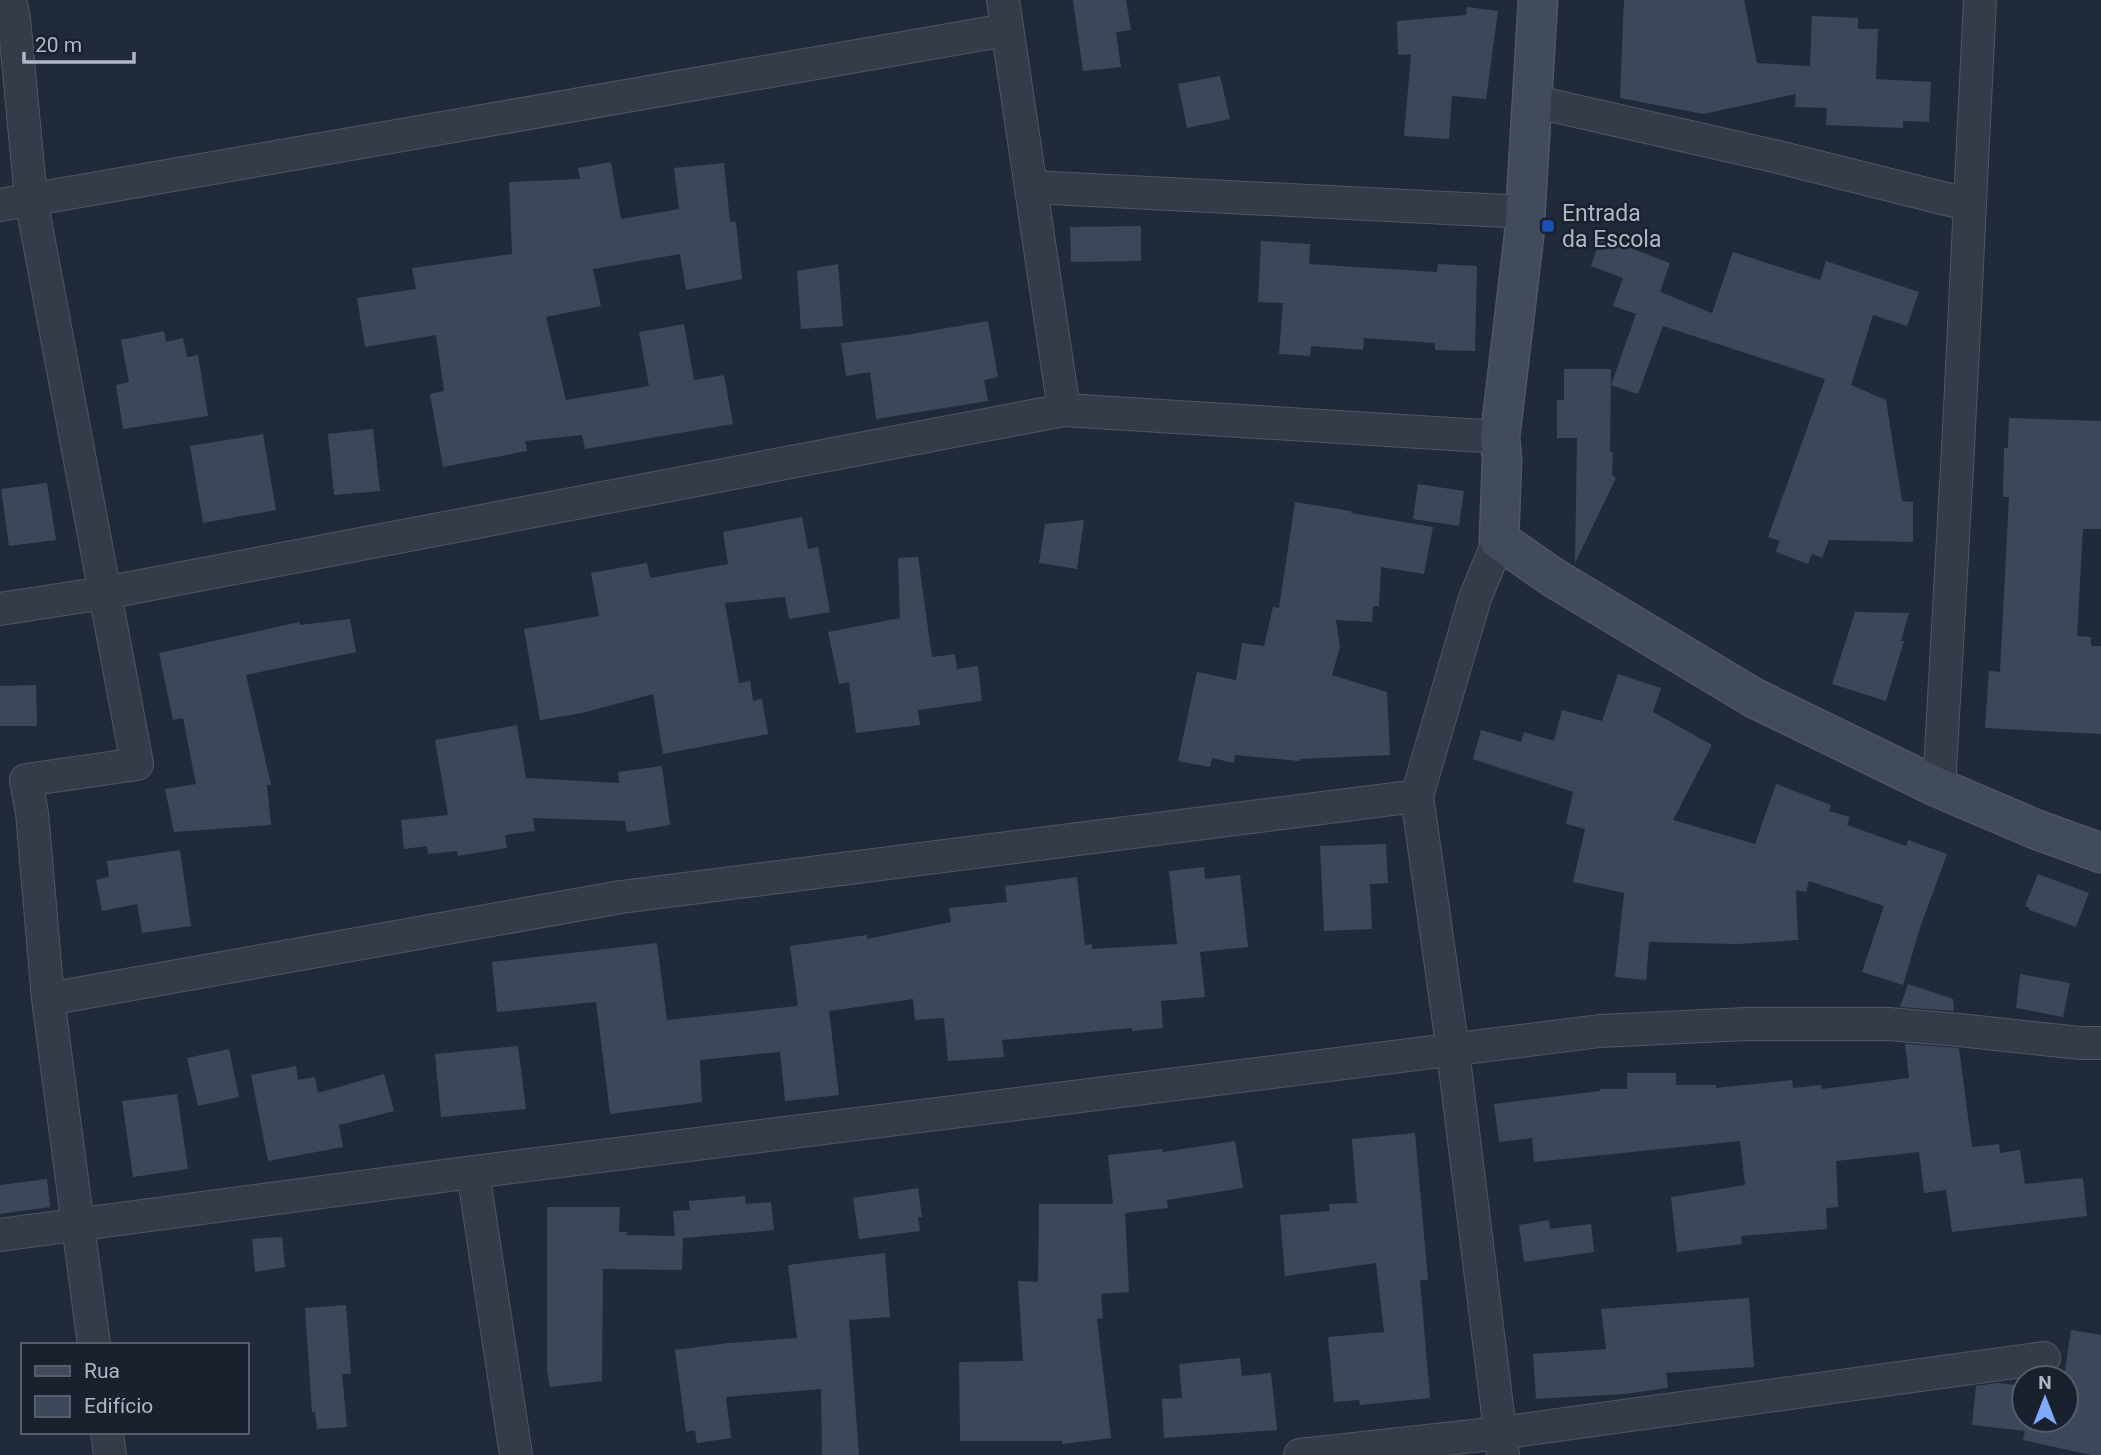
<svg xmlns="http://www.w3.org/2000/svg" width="2101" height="1455" font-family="Roboto,sans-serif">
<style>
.building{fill:#3c4859}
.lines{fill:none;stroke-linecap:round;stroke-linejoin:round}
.street-casing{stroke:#4f5764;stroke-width:34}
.secondary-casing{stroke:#4f5764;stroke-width:41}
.street{stroke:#343c49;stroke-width:32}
.secondary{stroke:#424b5c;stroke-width:38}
.transit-dot{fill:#1a4fb4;stroke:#1a212e;stroke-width:2.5}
.labels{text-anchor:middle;stroke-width:5;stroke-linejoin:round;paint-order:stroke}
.poi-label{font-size:23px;fill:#afb7c6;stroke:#1a212e;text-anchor:start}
</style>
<rect width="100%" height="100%" fill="#212a39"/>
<!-- building -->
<path class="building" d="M 1073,0 L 1126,0 L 1131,30 L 1116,32 L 1121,67 L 1083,71 Z
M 1624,0 L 1744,0 L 1757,63 L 1810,66 L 1812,16 L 1858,18 L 1858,29 L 1878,29 L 1876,79 L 1931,82 L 1929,122 L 1903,121 L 1903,128 L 1826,125 L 1827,108 L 1795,107 L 1796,94 L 1703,114 L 1620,98 Z
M 1467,7 L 1498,11 L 1486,99 L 1452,96 L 1449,139 L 1404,136 L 1411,54 L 1398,55 L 1397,21 L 1466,15 Z
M 1220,76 L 1230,119 L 1187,128 L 1178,84 Z
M 611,162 L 621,219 L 679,209 L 674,168 L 724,163 L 730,222 L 736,222 L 742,279 L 686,290 L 680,254 L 593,269 L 601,306 L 546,317 L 566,400 L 649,386 L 639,332 L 684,324 L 694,380 L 724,375 L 733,424 L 585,449 L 582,435 L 525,441 L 527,451 L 443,467 L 430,394 L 444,391 L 436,335 L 365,347 L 357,298 L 416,289 L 412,268 L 512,254 L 509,182 L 580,179 L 578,168 Z
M 1141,226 L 1141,261 L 1071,262 L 1070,227 Z
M 1601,237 L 1670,263 L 1660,292 L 1712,313 L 1733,252 L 1820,280 L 1826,261 L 1919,292 L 1907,326 L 1873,315 L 1851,385 L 1886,400 L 1902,501 L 1913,502 L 1913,542 L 1829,540 L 1822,558 L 1812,554 L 1808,564 L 1776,552 L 1780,541 L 1768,537 L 1825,379 L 1663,326 L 1638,394 L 1611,385 L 1636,314 L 1613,306 L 1623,278 L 1591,266 Z
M 1261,241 L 1310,244 L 1309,264 L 1437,272 L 1438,264 L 1477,266 L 1475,351 L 1435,350 L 1435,343 L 1364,338 L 1363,350 L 1311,346 L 1310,356 L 1279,354 L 1283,303 L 1258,302 Z
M 838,264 L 843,326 L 801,329 L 797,271 Z
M 988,321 L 998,377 L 984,380 L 988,401 L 876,419 L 870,372 L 846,376 L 841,343 L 906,335 Z
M 164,331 L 166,342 L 183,338 L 187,357 L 198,355 L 208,416 L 123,429 L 116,385 L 129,382 L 121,340 Z
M 1564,369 L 1611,369 L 1610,452 L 1613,452 L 1612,475 L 1616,478 L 1575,563 L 1577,438 L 1557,438 L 1557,400 L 1564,400 Z
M 2009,418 L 2101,421 L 2101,529 L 2083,529 L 2077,636 L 2091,637 L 2091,646 L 2101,646 L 2101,734 L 1985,728 L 1989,671 L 2000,672 L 2009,497 L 2003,497 L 2004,448 L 2008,448 Z
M 373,429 L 380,491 L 334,495 L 328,434 Z
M 263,434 L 276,510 L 203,523 L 190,446 Z
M 47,483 L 56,540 L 9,546 L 1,489 Z
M 1418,484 L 1464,491 L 1459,526 L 1413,519 Z
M 1295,502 L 1351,511 L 1351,513 L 1433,527 L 1424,574 L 1381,567 L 1379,606 L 1373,606 L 1372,622 L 1336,620 L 1340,647 L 1332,675 L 1387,692 L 1390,755 L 1300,759 L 1300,761 L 1235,755 L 1234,763 L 1212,758 L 1210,767 L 1178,761 L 1197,672 L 1236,680 L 1242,643 L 1264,646 L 1273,607 L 1279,608 Z
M 802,517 L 808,549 L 818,547 L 830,612 L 789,619 L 785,597 L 725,603 L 739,683 L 750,681 L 753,701 L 762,699 L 768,734 L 663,754 L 653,694 L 582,713 L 540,720 L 524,629 L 599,616 L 591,573 L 647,563 L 650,578 L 728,564 L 723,532 Z
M 1084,520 L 1077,569 L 1039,563 L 1045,524 Z
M 918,557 L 932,657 L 955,654 L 957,669 L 978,666 L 982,701 L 918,710 L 920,725 L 856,733 L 849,682 L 839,684 L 828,632 L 900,618 L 898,558 Z
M 1855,612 L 1909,613 L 1901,641 L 1904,641 L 1886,701 L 1832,684 Z
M 350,619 L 356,652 L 246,675 L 271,785 L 267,785 L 271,825 L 174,832 L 165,789 L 196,784 L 183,718 L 173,720 L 159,653 L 300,622 L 300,625 Z
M 1618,674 L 1661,688 L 1653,712 L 1712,745 L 1673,820 L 1755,844 L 1776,784 L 1831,805 L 1829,811 L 1850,817 L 1847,825 L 1906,846 L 1908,840 L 1947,854 L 1920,928 L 1903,985 L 1862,972 L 1884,906 L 1809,881 L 1806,892 L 1796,890 L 1798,940 L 1738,944 L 1649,942 L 1646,980 L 1615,977 L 1624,893 L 1573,882 L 1585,829 L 1566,824 L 1573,792 L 1473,759 L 1481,730 L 1521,742 L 1524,732 L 1554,741 L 1562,710 L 1602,721 Z
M 36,685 L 37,726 L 0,726 L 0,686 Z
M 517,725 L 526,778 L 619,783 L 618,772 L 662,766 L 670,825 L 627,832 L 625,821 L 533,818 L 535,831 L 505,835 L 507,848 L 458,856 L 457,851 L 428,854 L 427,846 L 404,849 L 401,820 L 448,815 L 435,740 Z
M 1386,844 L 1388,883 L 1370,884 L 1372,929 L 1324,931 L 1320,846 Z
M 180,850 L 191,926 L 142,933 L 137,904 L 102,911 L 96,880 L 109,877 L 107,861 Z
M 1204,867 L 1205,879 L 1240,875 L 1248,947 L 1200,952 L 1205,997 L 1161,1001 L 1163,1028 L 1132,1031 L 1132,1028 L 1002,1040 L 1004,1057 L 948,1061 L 944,1018 L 915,1020 L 913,999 L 829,1011 L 839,1095 L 785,1101 L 780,1052 L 700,1060 L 702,1102 L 610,1114 L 596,1002 L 497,1012 L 492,962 L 657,943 L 667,1020 L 798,1006 L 790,946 L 867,935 L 867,939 L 951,922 L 949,908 L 1007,902 L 1005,886 L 1077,877 L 1085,945 L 1092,944 L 1092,949 L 1177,944 L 1169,871 Z
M 2038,874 L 2089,893 L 2076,927 L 2029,910 L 2029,908 L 2025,906 Z
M 2020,974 L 2070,983 L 2063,1017 L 2016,1008 Z
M 1908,984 L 1953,999 L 1954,1011 L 1900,1007 Z
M 1905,1044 L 1959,1048 L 1972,1147 L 1999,1144 L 2000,1153 L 2020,1150 L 2025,1184 L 2083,1178 L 2087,1216 L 1952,1232 L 1946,1190 L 1924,1193 L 1919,1152 L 1836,1161 L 1838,1207 L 1826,1208 L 1827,1229 L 1741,1236 L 1742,1244 L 1677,1252 L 1671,1197 L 1745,1185 L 1740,1141 L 1534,1162 L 1532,1138 L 1499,1142 L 1494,1104 L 1600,1091 L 1600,1089 L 1627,1089 L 1627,1073 L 1676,1073 L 1676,1085 L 1716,1085 L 1716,1088 L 1792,1080 L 1793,1088 L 1821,1085 L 1822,1089 L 1909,1078 Z
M 518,1046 L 526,1109 L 441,1117 L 435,1054 Z
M 229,1049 L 239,1097 L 198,1106 L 187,1058 Z
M 296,1066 L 298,1080 L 315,1077 L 318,1093 L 384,1074 L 394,1111 L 339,1125 L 343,1147 L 268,1161 L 251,1075 Z
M 177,1094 L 188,1169 L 133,1177 L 122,1101 Z
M 1415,1133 L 1428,1280 L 1420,1280 L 1430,1398 L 1360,1405 L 1359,1400 L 1334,1402 L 1328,1337 L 1384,1332 L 1376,1263 L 1285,1276 L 1280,1215 L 1330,1211 L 1329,1204 L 1357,1203 L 1352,1139 Z
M 1235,1141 L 1243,1188 L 1167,1200 L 1168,1208 L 1125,1213 L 1129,1292 L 1101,1294 L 1103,1318 L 1097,1319 L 1111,1438 L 1062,1444 L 1062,1441 L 960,1441 L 959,1362 L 1023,1361 L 1018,1281 L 1038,1282 L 1039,1204 L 1113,1204 L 1108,1155 L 1162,1149 L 1163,1152 Z
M 47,1179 L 50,1207 L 0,1214 L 0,1185 Z
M 918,1188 L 922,1217 L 918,1217 L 920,1231 L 859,1239 L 853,1198 Z
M 745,1196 L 746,1204 L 771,1202 L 774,1230 L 683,1238 L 682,1270 L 603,1269 L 602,1381 L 550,1387 L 547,1371 L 547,1207 L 620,1207 L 619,1232 L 627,1232 L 627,1235 L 675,1236 L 673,1211 L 690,1210 L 689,1201 Z
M 1549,1220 L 1550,1229 L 1591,1224 L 1594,1252 L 1524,1262 L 1519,1225 Z
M 282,1237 L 285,1267 L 255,1272 L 252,1239 Z
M 885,1253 L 890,1317 L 849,1320 L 859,1455 L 822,1455 L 821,1389 L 726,1397 L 731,1438 L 697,1443 L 695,1430 L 686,1432 L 675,1350 L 729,1343 L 797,1338 L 788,1265 Z
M 1749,1298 L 1754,1367 L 1666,1373 L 1668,1388 L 1624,1394 L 1536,1399 L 1533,1354 L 1606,1349 L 1601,1309 Z
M 346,1305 L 351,1374 L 342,1374 L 347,1427 L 317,1429 L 315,1412 L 312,1412 L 305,1308 Z
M 2071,1330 L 2101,1335 L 2101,1455 L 2091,1455 L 2023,1440 L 2025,1431 L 1972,1425 L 1976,1386 L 1997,1383 L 2024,1386 L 2024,1420 L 2066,1420 L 2066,1378 L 2064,1378 Z
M 1240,1358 L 1242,1376 L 1271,1373 L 1277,1430 L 1164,1438 L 1162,1399 L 1182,1398 L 1179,1364 Z"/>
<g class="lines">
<defs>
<path id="street" d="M 10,0 L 14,18 L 31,199 L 137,764 L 26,780 L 32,813 L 48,999 L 94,1345
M 1003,0 L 1064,410
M 1532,101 L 1774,156 L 1970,205
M 1032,187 L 1525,212
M 0,205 L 1006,30
M 1499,540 L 1475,598 L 1417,796 L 1453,1051 L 1503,1455
M 0,609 L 104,593 L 1064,410 L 1500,437
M 1939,788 L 1958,448 L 1980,0
M 48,999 L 621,897 L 1417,796
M 473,1172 L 516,1455
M 0,1235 L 473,1172 L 1600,1031 L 1746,1024 L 1888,1024 L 1959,1030 L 2080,1043 L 2101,1043
M 107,1432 L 110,1455
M 1300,1455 L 1500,1433 L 2044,1358"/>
<path id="secondary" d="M 1538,0 L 1524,236 L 1500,437 L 1502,460 L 1499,540 L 1554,578 L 1754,698 L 1939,788 L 2035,829 L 2101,853"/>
</defs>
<!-- street casing -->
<use href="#street" class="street-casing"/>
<!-- secondary casing -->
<use href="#secondary" class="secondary-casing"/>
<!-- street -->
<use href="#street" class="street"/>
<!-- secondary -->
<use href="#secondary" class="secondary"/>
</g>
<!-- markers -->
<rect class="transit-dot" x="1541" y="219" width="14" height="14" rx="3.5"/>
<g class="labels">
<!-- poi labels -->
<g class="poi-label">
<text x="1562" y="221">Entrada<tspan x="1562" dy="26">da Escola</tspan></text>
</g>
</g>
<!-- legend -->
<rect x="21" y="1343" width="228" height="91" fill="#1a212e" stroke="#565d6b" stroke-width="2"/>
<rect x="35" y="1366" width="35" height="10" fill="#424b5c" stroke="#565d6b" stroke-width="2"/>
<text x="84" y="1378" font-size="21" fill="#afb7c6">Rua</text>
<rect x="35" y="1396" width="35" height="21" fill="#3c4859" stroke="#565d6b" stroke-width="2"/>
<text x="84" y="1413" font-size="21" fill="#afb7c6">Edifício</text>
<!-- north arrow -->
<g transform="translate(2045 1399)"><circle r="33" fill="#1a212e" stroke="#565d6b" stroke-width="2"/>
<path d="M0-5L12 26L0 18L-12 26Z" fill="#80a9f9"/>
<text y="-10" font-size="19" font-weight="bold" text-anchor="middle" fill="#afb7c6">N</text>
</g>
<!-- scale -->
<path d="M24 52v10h110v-10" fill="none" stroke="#afb7c6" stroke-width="3.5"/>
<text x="35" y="52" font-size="21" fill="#afb7c6" stroke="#1a212e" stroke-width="5" paint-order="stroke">20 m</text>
</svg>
